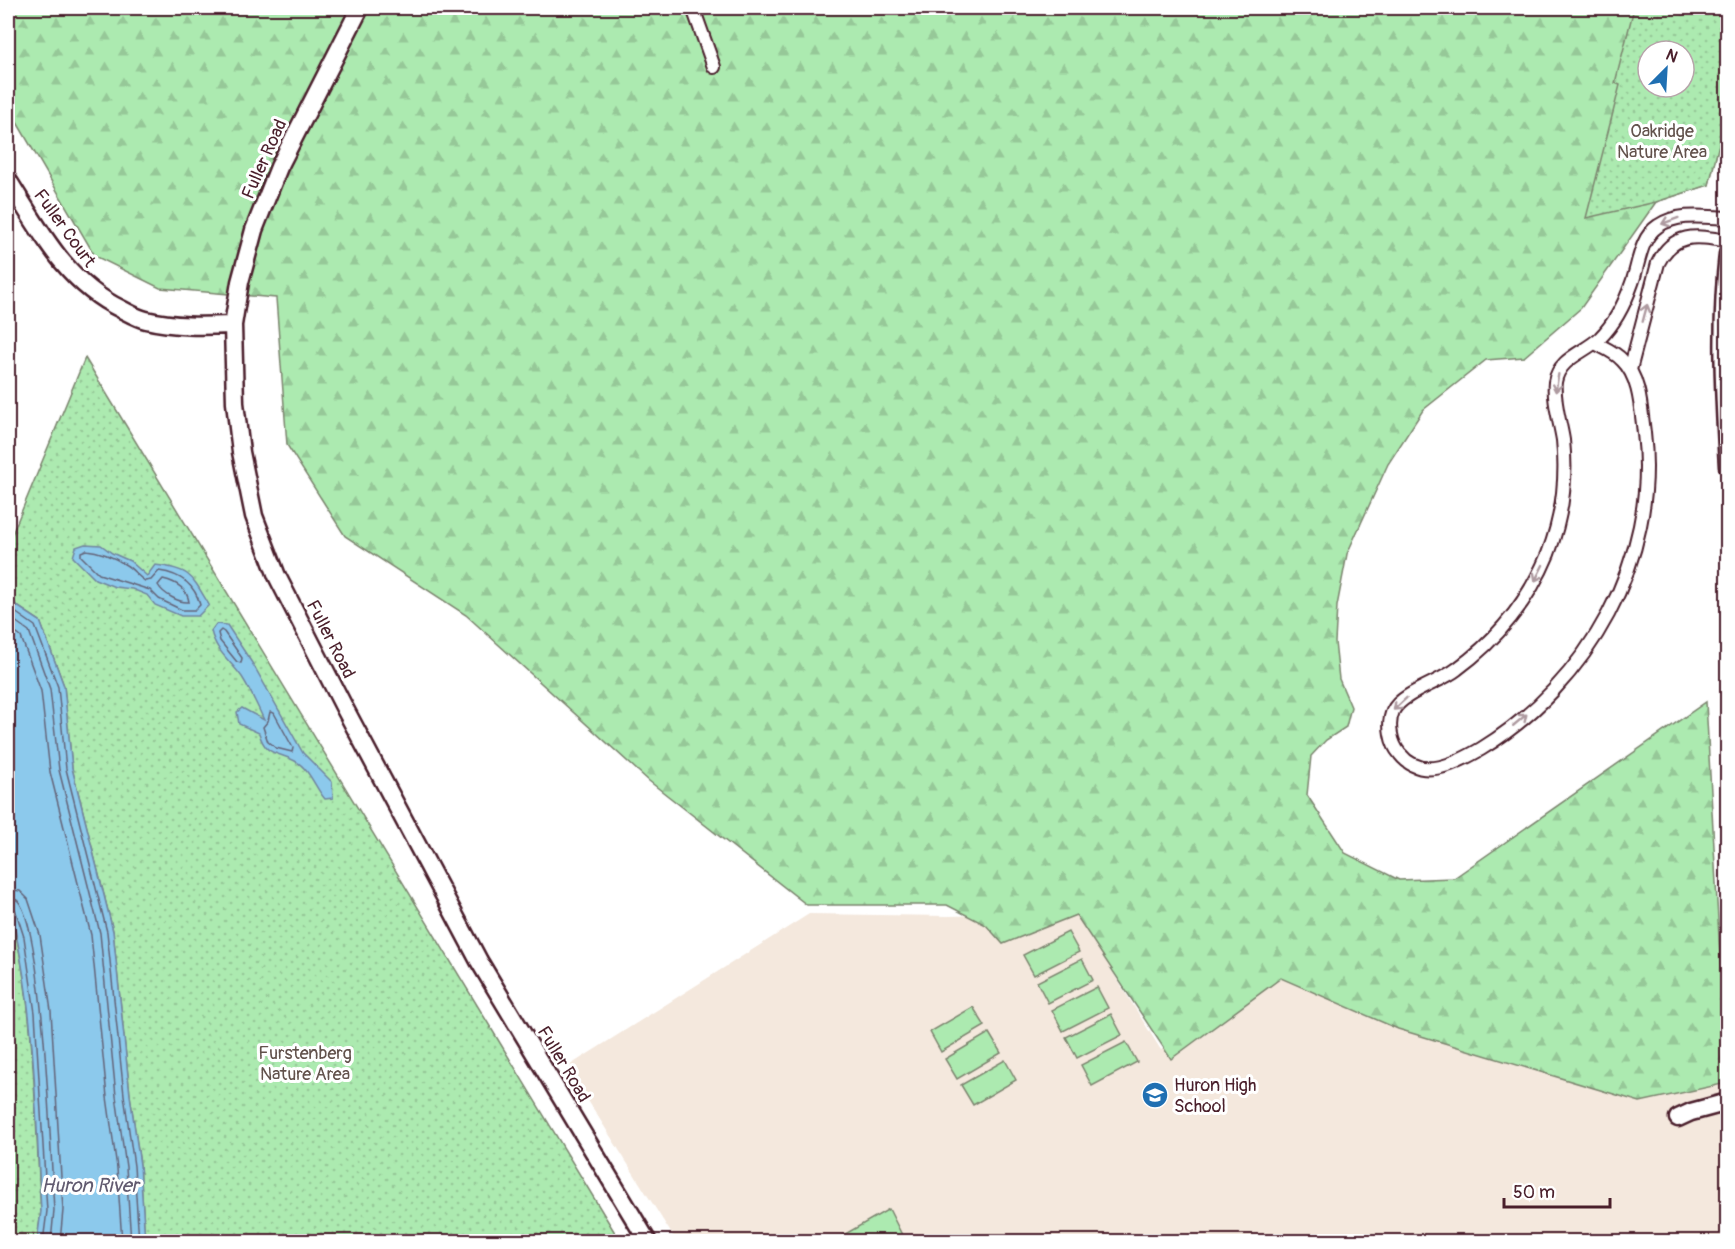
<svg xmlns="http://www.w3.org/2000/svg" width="1735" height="1249" font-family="Pangolin,sans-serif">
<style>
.built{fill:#f4e8dd}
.grass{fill:#aceab0;stroke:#7b846e;stroke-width:1.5}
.forest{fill:url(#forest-firs);stroke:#7b846e;stroke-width:1.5;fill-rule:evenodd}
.park{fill:url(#park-dots);stroke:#7b846e;stroke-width:1.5;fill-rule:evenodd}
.water{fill:#8cc9ec;stroke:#72859f;stroke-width:1.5}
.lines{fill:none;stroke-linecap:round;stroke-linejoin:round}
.shore{stroke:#646378;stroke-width:1.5}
.street-casing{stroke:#4a1f2b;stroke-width:16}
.secondary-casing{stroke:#4a1f2b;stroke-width:21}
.street{stroke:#fff;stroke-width:12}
.secondary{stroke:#fff;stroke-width:16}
.oneway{stroke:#ae9aa0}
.labels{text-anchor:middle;stroke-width:6;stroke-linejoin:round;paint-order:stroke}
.park-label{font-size:18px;fill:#62524c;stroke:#fff}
.street-label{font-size:18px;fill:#4a1f2b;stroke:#fff}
.poi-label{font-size:18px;fill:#4a1f2b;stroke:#fff;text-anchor:start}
.water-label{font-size:20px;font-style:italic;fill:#615a6f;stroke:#fff}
</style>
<defs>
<pattern id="forest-firs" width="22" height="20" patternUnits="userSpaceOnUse" patternTransform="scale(1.5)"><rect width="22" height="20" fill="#aceab0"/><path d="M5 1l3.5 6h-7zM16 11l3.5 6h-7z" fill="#96c898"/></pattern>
<pattern id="park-dots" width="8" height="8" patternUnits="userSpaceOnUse" patternTransform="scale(1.5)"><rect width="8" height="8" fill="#aceab0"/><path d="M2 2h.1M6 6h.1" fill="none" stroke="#96c898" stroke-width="1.8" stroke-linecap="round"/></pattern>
</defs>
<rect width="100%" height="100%" fill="#fff"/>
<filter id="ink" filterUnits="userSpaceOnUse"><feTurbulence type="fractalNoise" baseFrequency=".0167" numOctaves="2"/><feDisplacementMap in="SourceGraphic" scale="12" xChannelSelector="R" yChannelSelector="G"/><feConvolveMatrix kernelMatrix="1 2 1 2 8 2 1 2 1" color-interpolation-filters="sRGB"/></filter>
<g filter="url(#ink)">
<!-- built -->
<path class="built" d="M 1076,913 L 1161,1050 L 1280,968 L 1723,1030 L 1728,1122 L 1727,1241 L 676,1241 L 567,1067 L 809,914 L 948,916 Z"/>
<!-- grass -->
<path class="grass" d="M 1068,932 L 1079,952 L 1034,975 L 1023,955 Z
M 1082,959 L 1093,980 L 1048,1003 L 1037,982 Z
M 1097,987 L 1108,1008 L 1063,1031 L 1052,1010 Z
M 973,1007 L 985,1026 L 941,1052 L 930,1032 Z
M 1111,1014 L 1122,1035 L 1077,1058 L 1066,1037 Z
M 989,1033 L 1001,1053 L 957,1079 L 945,1059 Z
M 1126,1042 L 1137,1062 L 1092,1086 L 1081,1065 Z
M 1005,1060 L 1016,1080 L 973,1105 L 961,1085 Z
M 889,1209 L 905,1241 L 833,1241 Z"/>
<!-- forest -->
<path class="forest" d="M 17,8 L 1727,8 L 1727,111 L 1709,185 L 1656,202 L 1581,308 L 1524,357 L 1486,360 L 1423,410 L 1388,464 L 1347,554 L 1337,606 L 1335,642 L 1339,679 L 1351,707 L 1346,727 L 1326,740 L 1311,756 L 1307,795 L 1345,853 L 1399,880 L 1454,878 L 1706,702 L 1727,1083 L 1640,1102 L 1398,1029 L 1281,978 L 1171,1059 L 1076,915 L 1003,944 L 986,925 L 947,905 L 807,905 L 649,781 L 466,615 L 345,536 L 287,445 L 276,298 L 160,288 L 95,256 L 8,107 L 8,12 ZM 1648,51 L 1684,51 L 1684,87 L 1648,87 Z"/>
<!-- park -->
<path class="park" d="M 1634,8 L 1727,8 L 1727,111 L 1709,185 L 1656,202 L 1586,218 L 1620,85 L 1615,83 ZM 1648,51 L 1684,51 L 1684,87 L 1648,87 Z
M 85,358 L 620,1241 L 145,1241 L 140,1165 L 130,1095 L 113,931 L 72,768 L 64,686 L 40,621 L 8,600 L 8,544 Z
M 8,902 C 36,1002 34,1109 41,1211 L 37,1241 L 8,1241 Z"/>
<!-- water -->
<path class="water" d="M 85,544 L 101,545 L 112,553 L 130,561 L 147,576 L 155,565 C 191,569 192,576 209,605 L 198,616 L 181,616 L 155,605 L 147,595 L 132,589 L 115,587 L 95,579 L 73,557 L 76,547 Z
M 8,600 L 40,621 L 64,686 L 72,768 L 113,931 L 130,1095 L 140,1165 L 145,1241 L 37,1241 L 41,1211 C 35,1108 36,1002 8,902 Z
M 216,624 L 227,625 L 254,666 L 303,753 L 332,782 L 333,798 L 325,799 C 315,788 310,769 295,761 C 277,751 266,757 259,733 L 239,724 L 237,712 L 242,708 L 264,720 C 257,705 251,691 242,677 C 230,660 216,652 211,631 Z"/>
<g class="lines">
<!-- shore -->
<path class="shore" d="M 86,550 C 99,551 115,558 126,565 C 133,569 138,577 145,581 L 151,580 L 159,571 C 180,574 195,584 200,605 L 195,610 L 182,610 L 159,599 L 150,590 L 99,574 L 81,556 L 81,552 Z
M 163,579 C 176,582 187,588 189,602 C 179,603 163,594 158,585 Z
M 8,607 L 35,626 L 58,687 L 66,769 L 107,932 L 124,1095 L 134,1166 L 139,1242
M 8,616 L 29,631 L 50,689 L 59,770 L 100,933 L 116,1096 L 126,1167 L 131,1242
M 8,627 L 21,637 L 41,691 L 50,772 L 91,935 L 107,1097 L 117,1168 L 122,1242
M 221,630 L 224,632 L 242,658 L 241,663 L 237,662 L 220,641 L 218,633 Z
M 270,712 L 274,713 L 293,748 L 292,752 L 276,748 L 268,742 L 263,727 L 268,721 Z
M 8,889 L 20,891 L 28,899 L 40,935 L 51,1011 L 63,1210 L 60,1242
M 8,898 L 17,900 C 44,924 51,1163 54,1210 L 51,1242
M 8,906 L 15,909 L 24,937 L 35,1013 L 47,1211 L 43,1242"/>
<defs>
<path id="street" d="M 693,8 L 714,67
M 1595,343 C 1604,348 1615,352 1622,360 C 1640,377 1641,409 1644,433 C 1659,559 1588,684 1481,749 C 1457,763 1422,782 1400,754 C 1391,744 1387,724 1393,711 C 1401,693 1441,682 1457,669 C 1497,640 1529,600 1548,554 C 1562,518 1567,478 1563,440 C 1560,421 1553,401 1555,382 C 1559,358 1584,353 1600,338 C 1615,323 1625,303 1632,283 C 1639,264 1640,238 1658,226 C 1678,212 1705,217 1728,218
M 1630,370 L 1658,263 C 1674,231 1697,236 1728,241"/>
<path id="secondary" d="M 360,8 L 279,167 L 254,230 L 240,282 L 233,325 L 235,403 L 241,452 L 254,516 L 277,576 L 344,707 L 479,961 L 648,1242
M 8,180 C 39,229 66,283 121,309 C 129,313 137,318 146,320 C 175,327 203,326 233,325
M 1728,254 C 1720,325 1724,396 1728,467
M 1678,1118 L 1691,1112 L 1728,1102"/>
</defs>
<!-- street casing -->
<use href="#street" class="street-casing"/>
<!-- secondary casing -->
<use href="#secondary" class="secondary-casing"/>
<!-- street -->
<use href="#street" class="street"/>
<!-- secondary -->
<use href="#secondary" class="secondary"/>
</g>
<!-- one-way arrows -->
<defs><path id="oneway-shaft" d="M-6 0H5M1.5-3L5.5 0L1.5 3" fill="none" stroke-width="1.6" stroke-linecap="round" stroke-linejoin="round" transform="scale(1.5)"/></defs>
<g class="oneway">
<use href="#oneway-shaft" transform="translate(1670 221) rotate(160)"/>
<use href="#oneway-shaft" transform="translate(1645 313) rotate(-75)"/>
<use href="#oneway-shaft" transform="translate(1557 383) rotate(99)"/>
<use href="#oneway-shaft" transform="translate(1539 573) rotate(117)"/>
<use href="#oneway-shaft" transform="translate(1400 704) rotate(137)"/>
<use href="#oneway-shaft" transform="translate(1520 720) rotate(-40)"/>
</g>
</g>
<!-- icons -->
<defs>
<symbol id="school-disc" viewBox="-11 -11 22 22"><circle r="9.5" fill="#1f6fb2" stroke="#fff"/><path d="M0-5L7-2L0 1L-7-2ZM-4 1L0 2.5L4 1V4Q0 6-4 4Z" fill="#fff"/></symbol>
</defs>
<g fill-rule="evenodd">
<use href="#school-disc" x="1140" y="1080" width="30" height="30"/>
</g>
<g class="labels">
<!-- park labels -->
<g class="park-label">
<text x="1662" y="137">Oakridge<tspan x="1662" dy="21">Nature Area</tspan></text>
<text x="305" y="1059">Furstenberg<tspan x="305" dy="21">Nature Area</tspan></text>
</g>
<!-- street labels -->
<g class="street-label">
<text transform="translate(264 159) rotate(-66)" y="6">Fuller Road</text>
<text transform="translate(65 228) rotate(54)" y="6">Fuller Court</text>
<text transform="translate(331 639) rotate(63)" y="6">Fuller Road</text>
<text transform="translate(564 1064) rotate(59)" y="6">Fuller Road</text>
</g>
<!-- poi labels -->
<g class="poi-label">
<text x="1174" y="1091">Huron High<tspan x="1174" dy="21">School</tspan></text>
</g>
<!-- water labels -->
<g class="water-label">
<text x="90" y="1192">Huron River</text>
</g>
</g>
<!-- margin -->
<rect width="1735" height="1249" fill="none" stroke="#fff" stroke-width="30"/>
<rect x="15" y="15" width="1705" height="1219" fill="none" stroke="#4a1f2b" stroke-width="2" filter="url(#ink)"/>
<!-- north arrow -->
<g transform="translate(1666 69) rotate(24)"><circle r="28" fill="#ffffff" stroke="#b7a5aa" stroke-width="1.5"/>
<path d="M0-4.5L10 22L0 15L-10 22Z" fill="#1f6fb2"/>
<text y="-9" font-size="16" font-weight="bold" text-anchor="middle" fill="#4a1f2b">N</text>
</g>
<!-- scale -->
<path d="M1504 1198v9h106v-9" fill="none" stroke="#4a1f2b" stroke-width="3"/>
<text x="1513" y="1198" font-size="18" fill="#4a1f2b" stroke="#ffffff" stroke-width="4.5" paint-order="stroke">50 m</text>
</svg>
